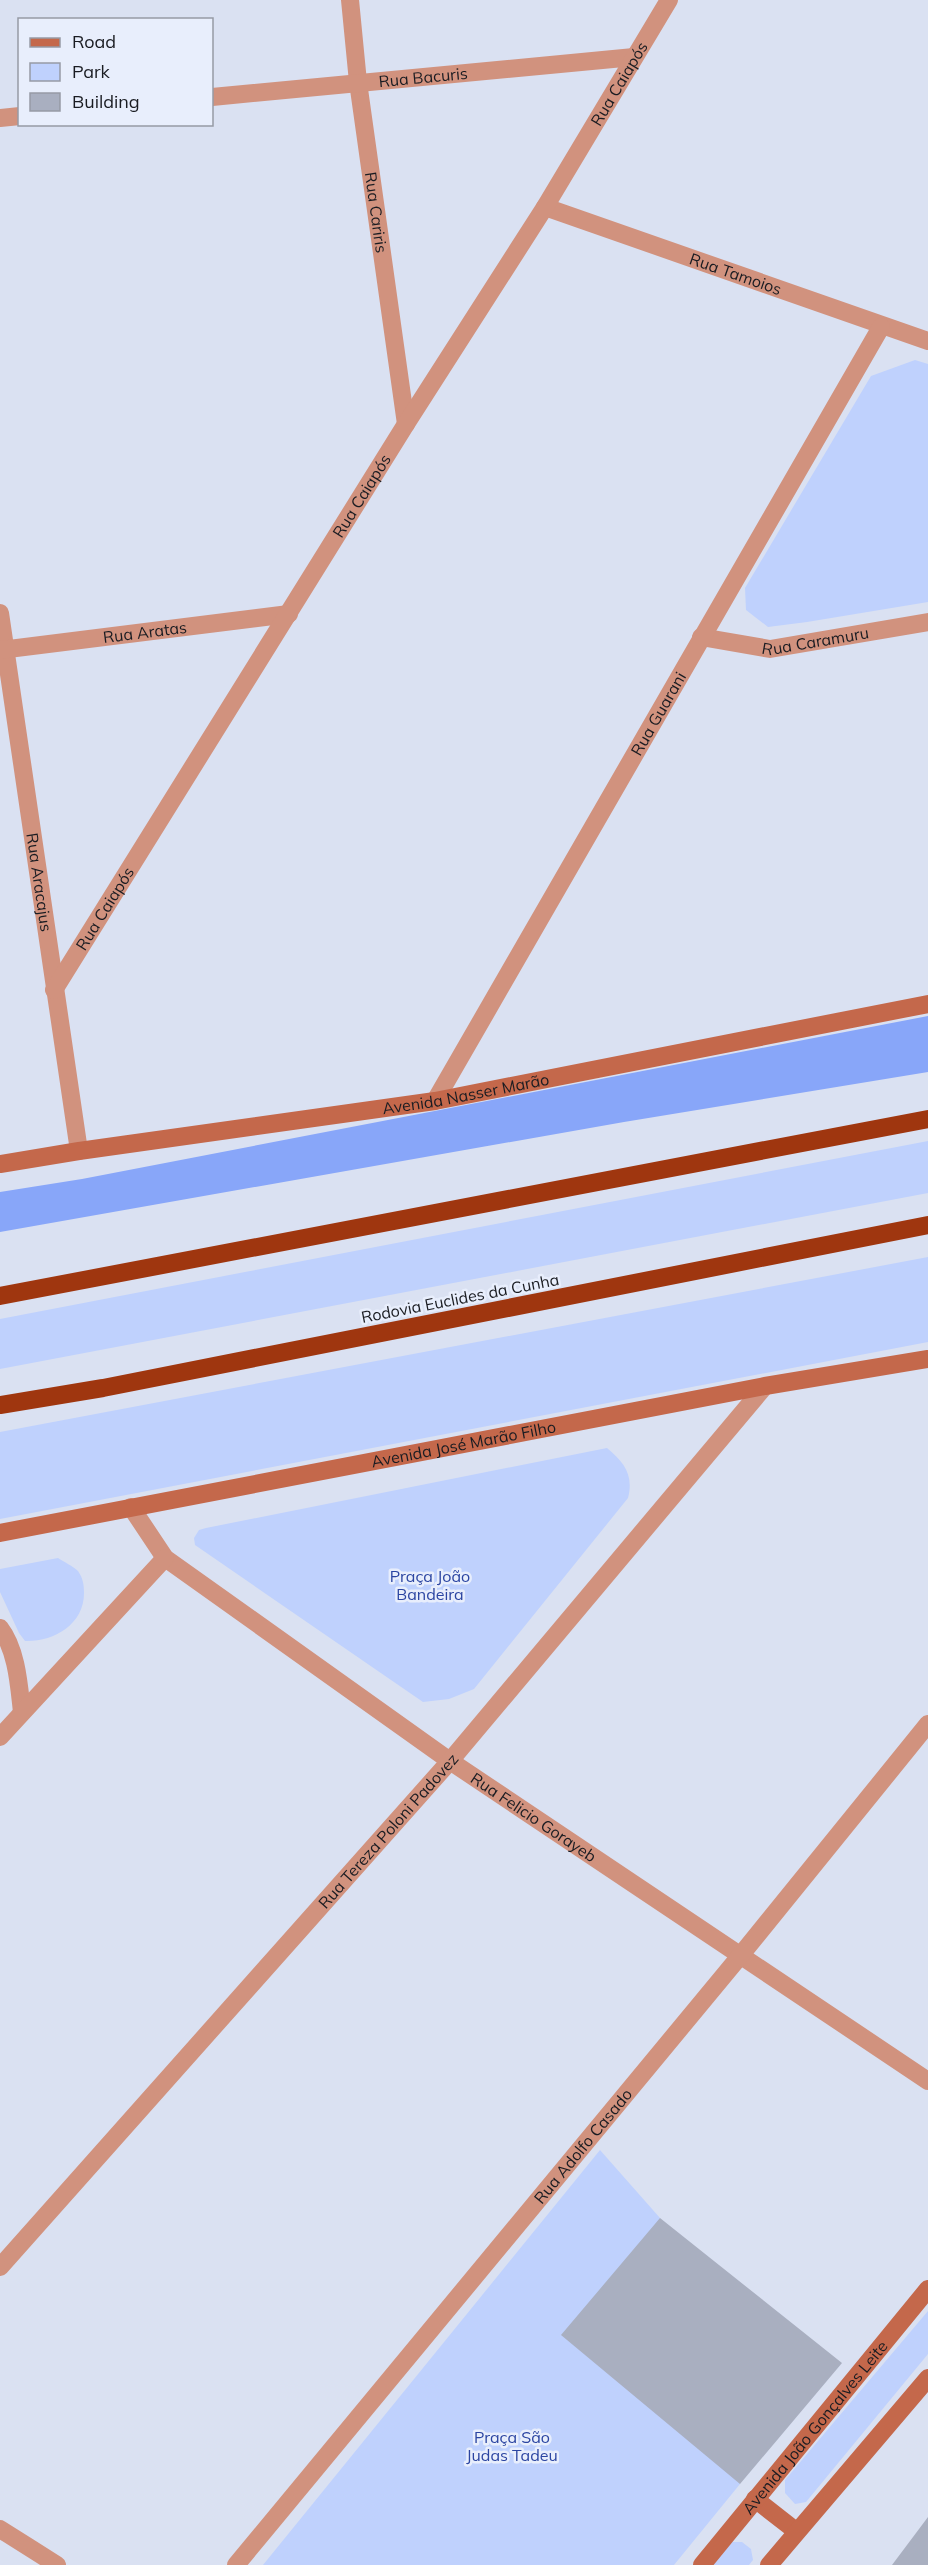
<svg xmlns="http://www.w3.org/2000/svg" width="928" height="2565" font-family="Mulish,sans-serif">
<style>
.green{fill:#bfd1fd}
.forest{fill:#88a6f9}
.building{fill:#a9afc0}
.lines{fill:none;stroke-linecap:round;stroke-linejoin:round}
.minor{stroke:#d1927e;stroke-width:18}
.secondary{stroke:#c4684b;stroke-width:18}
.motorway{stroke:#9f360f;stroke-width:18}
.labels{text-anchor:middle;stroke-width:5;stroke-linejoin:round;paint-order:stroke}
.street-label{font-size:16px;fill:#1a1c22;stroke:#e8eefc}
.park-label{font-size:16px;fill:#2b45a2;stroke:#e8eefc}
</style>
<rect width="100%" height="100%" fill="#dae1f2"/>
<!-- green -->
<path class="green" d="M 915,360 L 928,364 L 928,602 L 807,622 L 768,627 L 746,610 L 745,588 L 871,376 Z
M 928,1141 L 928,1193 L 0,1369 L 0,1319 Z
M 928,1257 L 928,1342 L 0,1519 L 0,1432 Z
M 607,1448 C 624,1462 634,1475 628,1498 L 474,1689 L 449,1699 L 423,1702 L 195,1545 L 194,1538 L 199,1530 L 206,1528 Z
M 58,1558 C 64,1562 73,1566 78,1571 C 83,1578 84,1585 84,1593 C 84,1625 53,1642 25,1641 L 19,1633 L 0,1592 L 0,1569 Z
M 600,2150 L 660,2218 L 740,2484 L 674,2565 L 263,2565 Z
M 928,2311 L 928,2354 L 806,2502 L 795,2504 L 785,2493 L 785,2480 Z
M 731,2542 L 742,2542 L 751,2549 L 753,2560 L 749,2565 L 713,2565 Z"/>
<!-- forest -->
<path class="forest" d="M 928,1016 L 928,1072 L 624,1122 L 0,1232 L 0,1192 L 82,1179 Z"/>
<!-- building -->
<path class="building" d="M 660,2218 L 842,2363 L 740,2484 L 561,2335 Z
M 928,2517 L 928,2565 L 892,2565 Z"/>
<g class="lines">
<!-- minor -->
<g class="minor">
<path id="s1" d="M 350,0 L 358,82 L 406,424"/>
<path id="s2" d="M 212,97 L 634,57"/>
<path d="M 0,118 L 20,116"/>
<path id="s3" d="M 545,207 L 928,341"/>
<path id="s4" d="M 0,613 L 79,1151"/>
<path id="s5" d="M 701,637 L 770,649 L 928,622"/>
<path id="s6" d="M 0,650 L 289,614"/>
<path id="s7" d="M 54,990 L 406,424 L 545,207 L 669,0"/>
<path id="s8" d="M 435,1101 L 881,327"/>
<path id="s9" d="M 131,1507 L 165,1558 L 450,1761 L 928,2081"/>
<path d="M 0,1628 C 17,1650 19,1686 22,1712"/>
<path d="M 0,1737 L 165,1558"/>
<path id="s10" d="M 0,2267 L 450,1761 L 765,1386"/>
<path d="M 0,2529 L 57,2565"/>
<path id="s11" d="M 236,2565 L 740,1956 L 928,1724"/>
</g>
<!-- secondary -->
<g class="secondary">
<path id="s12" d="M 0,1164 L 79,1151 L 435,1101 L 928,1004"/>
<path id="s13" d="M 0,1533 L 765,1386 L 928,1359"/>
<path d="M 755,2499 L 796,2531"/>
<path id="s14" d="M 702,2565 L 928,2289"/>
<path d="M 769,2565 L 928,2378"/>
</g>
<!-- motorway -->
<path class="motorway" d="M 0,1296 L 928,1119
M 0,1405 L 103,1388 L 928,1225"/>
</g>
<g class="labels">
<!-- street labels -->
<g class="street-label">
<text dy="6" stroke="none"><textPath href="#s2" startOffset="212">Rua Bacuris</textPath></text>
<text dy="6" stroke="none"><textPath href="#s7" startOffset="1068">Rua Caiapós</textPath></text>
<text dy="6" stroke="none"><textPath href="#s1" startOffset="214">Rua Cariris</textPath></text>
<text dy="6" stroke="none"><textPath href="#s3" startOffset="202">Rua Tamoios</textPath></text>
<text dy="6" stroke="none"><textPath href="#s7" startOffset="582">Rua Caiapós</textPath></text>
<text dy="6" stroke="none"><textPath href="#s6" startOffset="146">Rua Aratas</textPath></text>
<text dy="6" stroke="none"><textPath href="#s5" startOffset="116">Rua Caramuru</textPath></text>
<text dy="6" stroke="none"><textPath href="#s8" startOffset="447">Rua Guarani</textPath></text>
<text dy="6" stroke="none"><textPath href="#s4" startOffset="272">Rua Aracajus</textPath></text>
<text dy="6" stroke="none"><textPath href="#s7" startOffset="96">Rua Caiapós</textPath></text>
<text dy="6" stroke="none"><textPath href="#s12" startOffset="471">Avenida Nasser Marão</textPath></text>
<text transform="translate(460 1298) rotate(-11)" y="6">Rodovia Euclides da Cunha</text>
<text dy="6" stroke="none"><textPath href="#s13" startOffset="472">Avenida José Marão Filho</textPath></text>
<text dy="6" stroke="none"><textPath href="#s9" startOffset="512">Rua Felicio Gorayeb</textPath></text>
<text dy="6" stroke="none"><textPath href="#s10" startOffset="584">Rua Tereza Poloni Padovez</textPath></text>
<text dy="6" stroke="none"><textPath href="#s11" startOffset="544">Rua Adolfo Casado</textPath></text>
<text dy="6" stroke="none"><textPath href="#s14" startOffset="178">Avenida João Gonçalves Leite</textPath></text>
</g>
<!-- park labels -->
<g class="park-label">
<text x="430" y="1582">Praça João<tspan x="430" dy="18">Bandeira</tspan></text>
<text x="512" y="2443">Praça São<tspan x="512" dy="18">Judas Tadeu</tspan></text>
</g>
</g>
<!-- legend -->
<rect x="18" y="18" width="195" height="108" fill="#e8eefc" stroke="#969aa5" stroke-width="1.5"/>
<rect x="30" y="38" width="30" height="9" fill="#c4684b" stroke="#969aa5" stroke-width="1.5"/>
<text x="72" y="48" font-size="18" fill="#1a1c22">Road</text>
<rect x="30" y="63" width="30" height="18" fill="#bfd1fd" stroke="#969aa5" stroke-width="1.5"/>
<text x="72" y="78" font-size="18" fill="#1a1c22">Park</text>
<rect x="30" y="93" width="30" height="18" fill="#a9afc0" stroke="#969aa5" stroke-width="1.5"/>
<text x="72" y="108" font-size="18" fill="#1a1c22">Building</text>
</svg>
